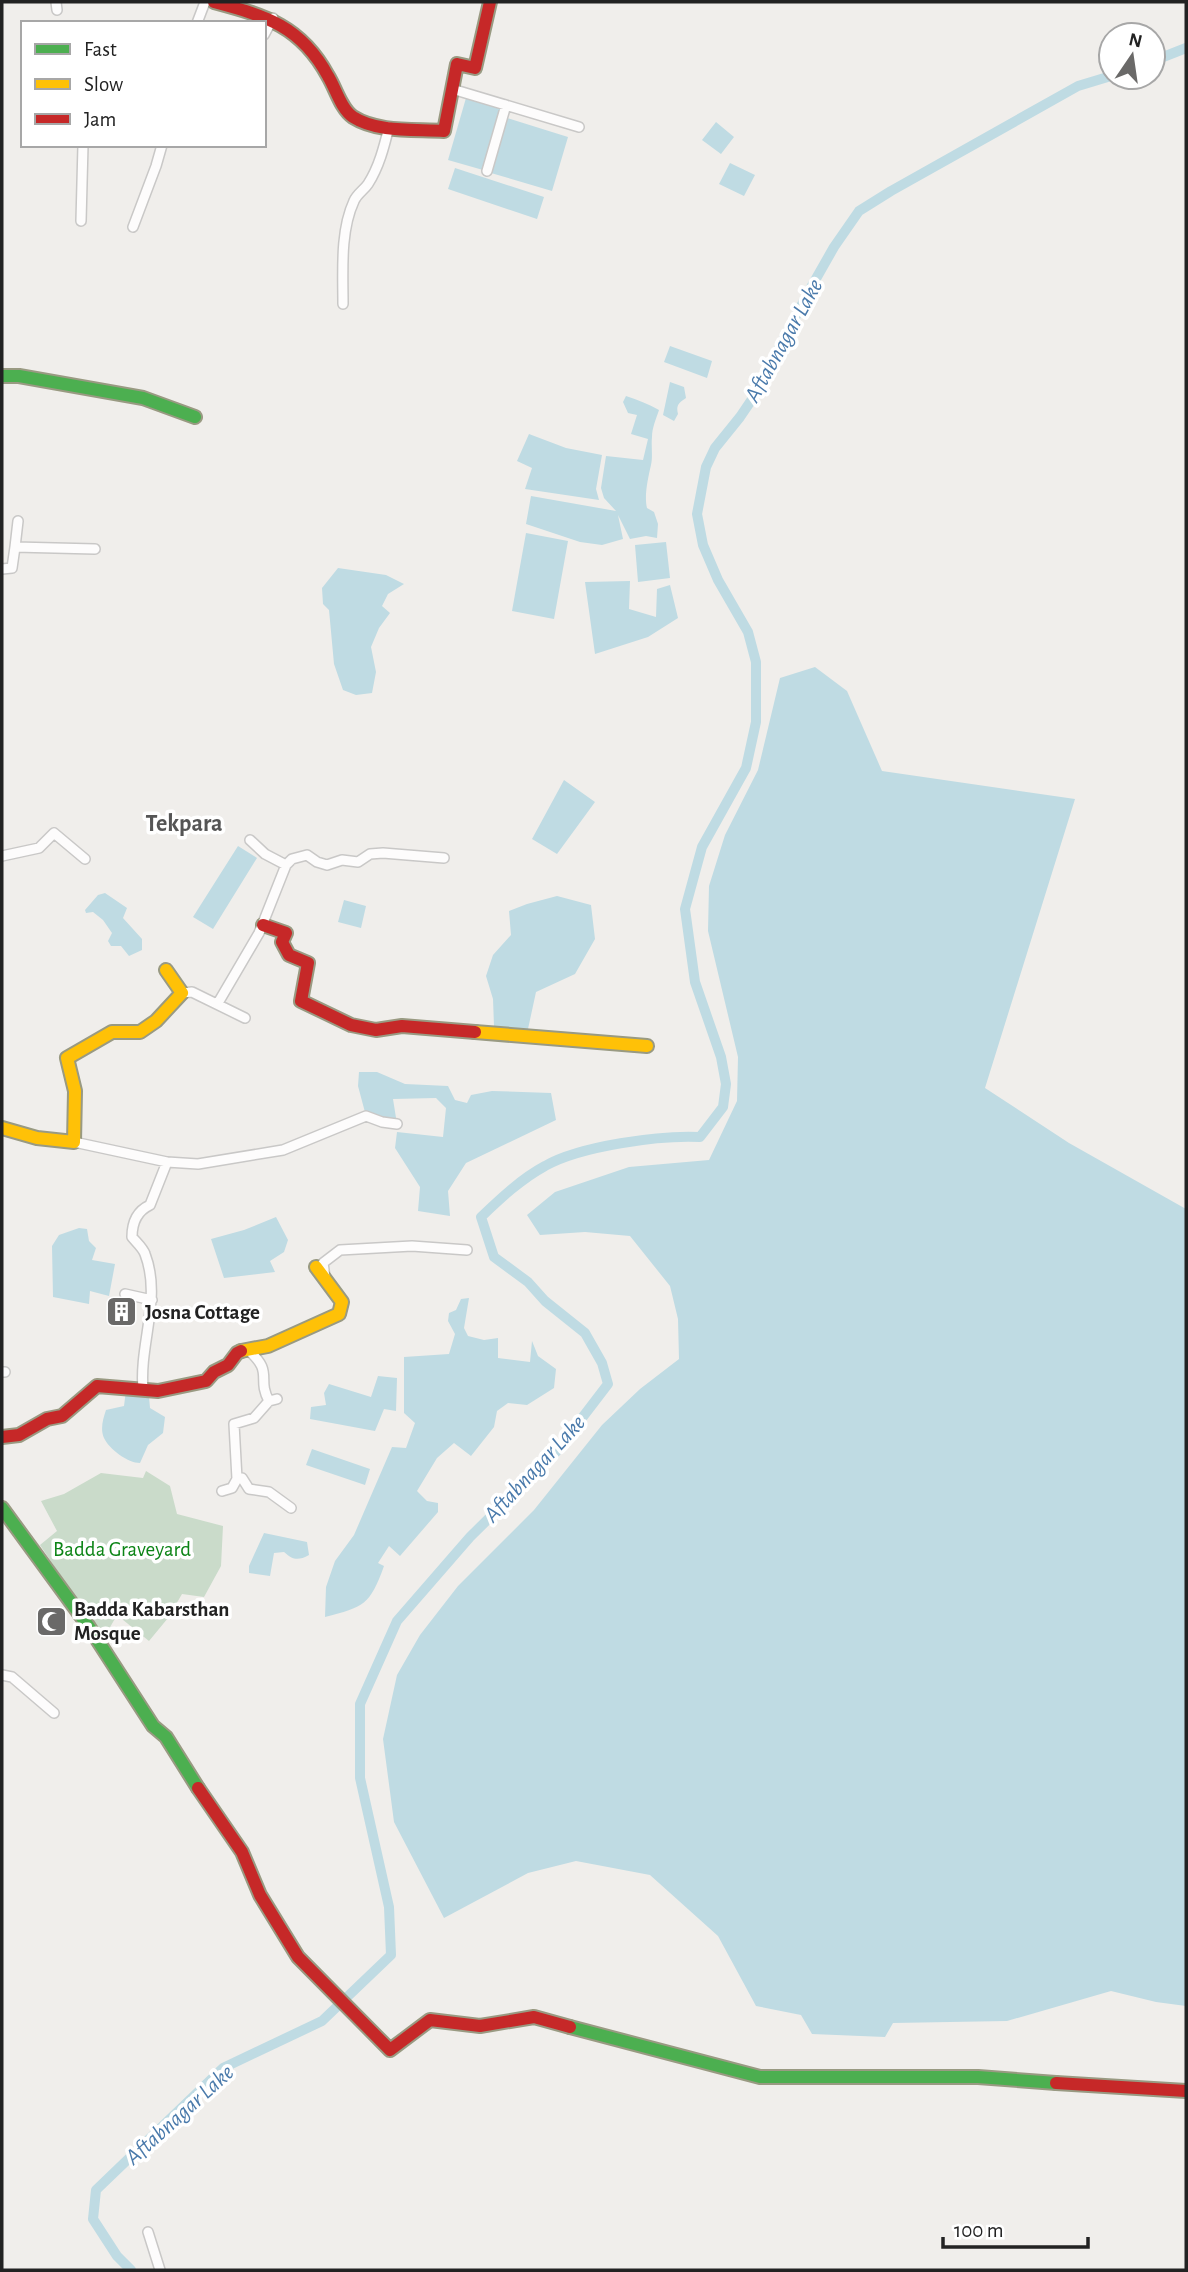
<svg xmlns="http://www.w3.org/2000/svg" width="1188" height="2272" font-family="'Alegreya Sans',sans-serif">
<style>
.cemetery{fill:#cadbca}
.water{fill:#bfdbe3}
.lines{fill:none;stroke-linecap:round;stroke-linejoin:round}
.canal{stroke:#bfdbe3;stroke-width:10}
.street-casing{stroke:#c9c8c7;stroke-width:12}
.fast-casing{stroke:#999a82;stroke-width:16}
.slow-casing{stroke:#999a82;stroke-width:16}
.jam-casing{stroke:#999a82;stroke-width:16}
.street{stroke:#fdfcfc;stroke-width:9}
.fast{stroke:#4caf50;stroke-width:12}
.slow{stroke:#ffc107;stroke-width:12}
.jam{stroke:#c62828;stroke-width:12}
.labels{text-anchor:middle;stroke-width:7;stroke-linejoin:round;paint-order:stroke}
.poi-label{font-size:21px;font-weight:bold;fill:#222;stroke:#fff;text-anchor:start}
.park-label{font-size:21px;fill:#0c8416;stroke:#fff}
.water-label{font-size:23px;font-style:italic;fill:#4a7aab;stroke:#fff}
.quarter-label{font-size:24px;font-weight:bold;fill:#555;stroke:#fff}
</style>
<rect width="100%" height="100%" fill="#f0eeeb"/>
<!-- cemetery -->
<path class="cemetery" d="M 146,1471 L 170,1486 L 177,1514 L 223,1526 L 221,1566 L 204,1597 L 182,1594 L 168,1618 L 149,1641 L 117,1615 L 101,1643 L 84,1611 L 40,1545 L 57,1531 L 41,1501 L 64,1494 L 101,1473 L 143,1478 Z"/>
<!-- water -->
<path class="water" d="M 466,98 L 501,108 L 483,170 L 448,160 Z
M 507,118 L 568,137 L 552,191 L 491,173 Z
M 716,122 L 734,137 L 721,154 L 702,140 Z
M 730,163 L 755,175 L 744,196 L 719,184 Z
M 455,168 L 544,197 L 537,219 L 448,189 Z
M 670,346 L 712,361 L 707,378 L 664,362 Z
M 670,382 L 684,387 L 686,398 C 678,403 676,406 678,414 L 674,421 L 663,415 Z
M 626,396 C 638,400 648,404 659,410 C 656,419 652,428 652,437 C 651,446 653,456 651,465 C 648,478 644,496 647,508 L 654,512 L 658,524 L 657,538 L 646,536 L 630,539 L 618,515 L 623,539 L 602,545 L 580,542 L 526,524 L 531,496 L 616,511 L 604,498 L 601,488 L 606,456 L 643,460 L 648,439 L 631,434 L 637,415 L 628,413 L 623,402 Z
M 529,434 L 566,448 L 602,455 L 596,489 L 599,500 L 525,489 L 532,468 L 517,461 Z
M 526,533 L 568,541 L 554,619 L 512,611 Z
M 666,542 L 670,578 L 638,582 L 635,545 Z
M 338,568 L 386,575 L 404,584 L 388,594 L 382,606 L 390,613 L 379,628 L 371,647 L 376,672 L 372,693 L 356,695 L 343,690 L 334,664 L 329,610 L 323,604 L 322,588 Z
M 630,581 L 629,609 L 656,617 L 657,589 L 670,585 L 678,618 L 648,637 L 595,654 L 585,582 Z
M 815,667 L 847,691 L 882,771 L 1075,799 L 985,1088 L 1069,1143 L 1186,1209 L 1186,2006 L 1156,2002 L 1111,1991 L 1007,2021 L 893,2023 L 885,2037 L 812,2034 L 801,2015 L 756,2006 L 718,1936 L 650,1875 L 576,1861 L 528,1873 L 444,1918 L 394,1822 L 383,1739 L 397,1675 L 420,1635 L 458,1586 L 534,1510 L 602,1425 L 640,1389 L 679,1359 L 678,1319 L 670,1286 L 630,1236 L 585,1232 L 540,1235 L 527,1215 L 555,1192 L 629,1167 L 709,1160 L 737,1101 L 738,1057 L 708,931 L 709,886 L 725,835 L 758,770 L 780,678 Z
M 564,780 L 595,802 L 557,854 L 532,839 Z
M 238,846 L 257,858 L 213,929 L 193,917 Z
M 105,893 L 127,908 L 123,918 L 142,939 L 142,950 L 129,956 L 121,946 L 111,946 L 108,941 L 112,933 L 103,920 L 93,912 L 86,913 L 85,910 L 98,895 Z
M 557,896 L 591,905 L 595,939 L 575,974 L 536,992 L 528,1029 L 494,1026 L 493,999 L 486,976 L 493,955 L 511,935 L 509,911 L 527,904 Z
M 344,900 L 366,906 L 361,928 L 338,922 Z
M 359,1072 L 377,1072 L 405,1084 L 448,1086 L 455,1100 L 467,1103 L 471,1095 L 492,1091 L 551,1093 L 556,1120 L 466,1163 L 448,1191 L 450,1216 L 418,1211 L 420,1187 L 395,1148 L 397,1132 L 443,1137 L 446,1108 L 436,1098 L 393,1099 L 397,1124 L 366,1116 L 358,1086 Z
M 276,1217 L 288,1240 L 284,1252 L 270,1261 L 275,1272 L 224,1278 L 211,1239 L 244,1230 Z
M 79,1228 L 87,1229 L 89,1241 L 96,1248 L 92,1260 L 115,1264 L 109,1296 L 90,1291 L 89,1304 L 53,1297 L 52,1246 L 59,1235 Z
M 469,1298 L 464,1328 L 468,1336 L 484,1340 L 498,1338 L 498,1358 L 530,1362 L 532,1341 L 538,1356 L 556,1369 L 554,1388 L 527,1405 L 508,1403 L 497,1411 L 494,1427 L 471,1456 L 454,1443 L 437,1458 L 417,1491 L 427,1501 L 438,1503 L 438,1512 L 400,1556 L 389,1546 L 378,1563 L 384,1566 C 370,1605 364,1607 325,1617 L 326,1587 L 335,1561 L 354,1535 L 392,1447 L 406,1448 L 415,1423 L 404,1413 L 404,1357 L 449,1354 L 455,1334 L 448,1321 L 449,1313 L 456,1310 L 461,1299 Z
M 378,1376 L 397,1378 L 396,1411 L 384,1409 L 375,1431 L 310,1419 L 311,1407 L 326,1405 L 324,1393 L 329,1384 L 371,1397 Z
M 126,1390 L 149,1397 L 150,1408 L 165,1417 L 163,1433 L 148,1445 L 140,1463 C 128,1463 109,1449 104,1438 C 100,1429 103,1419 106,1410 L 124,1406 Z
M 312,1449 L 370,1469 L 365,1485 L 306,1465 Z
M 264,1533 L 307,1542 L 309,1555 C 298,1561 293,1560 284,1552 L 274,1553 L 270,1576 L 249,1573 L 249,1566 Z"/>
<g class="lines">
<!-- canal -->
<path class="canal" d="M 1153,61 L 1186,48
M 131,2270 L 117,2256 L 93,2219 L 96,2190 L 223,2068 L 322,2021 L 391,1955 L 389,1907 L 360,1778 L 360,1704 L 397,1621 L 470,1537 L 556,1452 L 608,1384 L 602,1363 L 585,1333 L 545,1301 L 528,1282 L 494,1257 L 481,1217 C 501,1198 521,1179 545,1166 C 580,1146 660,1135 700,1137 L 723,1107 L 726,1084 L 721,1057 L 695,982 L 685,909 L 702,847 L 746,768 L 756,722 L 756,662 L 748,632 L 718,580 L 703,545 L 697,514 L 706,467 L 715,448 L 740,417 L 765,380 L 778,350 L 809,291 L 834,247 L 859,211 L 891,191 L 1078,86 L 1111,76"/>
<defs>
<path id="street" d="M 56,2 L 57,10
M 197,23 L 205,2
M 264,35 L 273,18
M 452,89 L 579,127
M 487,171 L 506,105
M 81,221 L 83,145
M 133,227 L 156,166 L 162,145
M 343,304 C 343,271 340,231 354,201 C 357,194 364,190 368,184 C 379,167 384,147 389,127
M 15,547 L 18,521
M 2,569 L 12,568 L 15,547 L 95,549
M 250,840 L 265,854 L 286,865
M 2,856 L 39,848 L 54,833 L 85,859
M 182,993 L 192,992 L 245,1018
M 218,1003 L 259,933 L 286,865 L 292,859 L 307,855 L 317,862 L 327,865 L 342,860 L 358,862 L 370,854 L 383,853 L 444,858
M 74,1142 L 167,1162 L 150,1205 C 137,1211 132,1223 132,1237 C 136,1242 143,1248 145,1254 C 162,1298 139,1344 143,1389
M 167,1162 L 198,1164 L 283,1150 L 366,1116 L 382,1122 L 397,1124
M 325,1277 L 323,1263 L 340,1250 L 412,1246 L 467,1250
M 125,1294 L 152,1300
M 247,1349 C 275,1373 256,1377 269,1401 L 277,1399
M 2,1372 L 5,1372
M 269,1401 L 254,1418 L 234,1424 L 237,1479 L 242,1478 L 249,1489 L 269,1492 L 291,1508
M 222,1491 L 232,1488 L 237,1479
M 2,1675 L 12,1677 L 54,1713
M 148,2232 L 160,2270"/>
<path id="fast" d="M 2,376 L 19,376 L 143,398 L 195,417
M 2,1508 L 89,1627 L 153,1726 L 166,1737 L 198,1788
M 570,2027 L 760,2077 L 978,2077 L 1056,2083"/>
<path id="slow" d="M 475,1032 L 647,1046
M 2,1128 L 37,1138 L 74,1142 L 75,1091 L 67,1058 L 112,1032 L 140,1032 L 156,1021 L 182,993 L 166,970
M 241,1351 L 268,1346 L 339,1314 L 342,1302 L 316,1267"/>
<path id="jam" d="M 214,2 C 266,16 301,26 328,76 C 336,89 341,109 353,117 C 378,133 415,129 444,131 L 457,64 L 475,68 L 490,2
M 263,925 L 286,933 L 282,942 L 289,955 L 308,963 L 301,1001 L 351,1025 L 376,1030 L 402,1026 L 475,1032
M 2,1437 L 19,1435 L 47,1419 L 62,1416 L 97,1386 L 158,1391 L 206,1381 L 214,1372 L 228,1365 L 237,1353 L 241,1351
M 198,1788 L 242,1852 L 260,1895 L 298,1957 L 390,2050 L 430,2020 L 480,2026 L 534,2017 L 570,2027
M 1056,2083 L 1186,2091"/>
</defs>
<!-- street casing -->
<use href="#street" class="street-casing"/>
<!-- fast casing -->
<use href="#fast" class="fast-casing"/>
<!-- slow casing -->
<use href="#slow" class="slow-casing"/>
<!-- jam casing -->
<use href="#jam" class="jam-casing"/>
<!-- street -->
<use href="#street" class="street"/>
<!-- fast -->
<use href="#fast" class="fast"/>
<!-- slow -->
<use href="#slow" class="slow"/>
<!-- jam -->
<use href="#jam" class="jam"/>
</g>
<!-- icons -->
<defs>
<symbol id="building-square" viewBox="-11 -11 22 22"><rect x="-9" y="-9" width="18" height="18" rx="4" fill="#6a6968" stroke="#fff"/><path d="M-4-6H4V6H1V3H-1V6H-4ZM-2.5-4.3h1.7v1.8h-1.7ZM.8-4.3h1.7v1.8H.8ZM-2.5-1h1.7V.8h-1.7ZM.8-1h1.7V.8H.8Z" fill="#fff"/></symbol>
<symbol id="mosque-square" viewBox="-11 -11 22 22"><rect x="-9" y="-9" width="18" height="18" rx="4" fill="#6a6968" stroke="#fff"/><path d="M3.5-4.9A6 6 0 1 0 3.5 4.9A5 5 0 1 1 3.5-4.9Z" fill="#fff"/></symbol>
</defs>
<g fill-rule="evenodd">
<use href="#building-square" x="104" y="1294" width="35" height="35"/>
<use href="#mosque-square" x="34" y="1604" width="35" height="35"/>
</g>
<g class="labels">
<!-- poi labels -->
<g class="poi-label">
<text x="145" y="1319">Josna Cottage</text>
<text x="74" y="1616">Badda Kabarsthan<tspan x="74" dy="24">Mosque</tspan></text>
</g>
<!-- park labels -->
<g class="park-label">
<text x="122" y="1556">Badda Graveyard</text>
</g>
<!-- water labels -->
<g class="water-label">
<text transform="translate(783 340) rotate(-61)" y="8">Aftabnagar Lake</text>
<text transform="translate(534 1468) rotate(-47)" y="8">Aftabnagar Lake</text>
<text transform="translate(179 2114) rotate(-42)" y="8">Aftabnagar Lake</text>
</g>
<!-- quarter labels -->
<g class="quarter-label">
<text x="184" y="831">Tekpara</text>
</g>
</g>
<!-- border -->
<rect width="1188" height="2272" fill="none" stroke="#222222" stroke-width="7"/>
<!-- legend -->
<rect x="21" y="21" width="245" height="126" fill="#ffffff" stroke="#a7a7a7" stroke-width="2"/>
<rect x="35" y="44" width="35" height="10" fill="#4caf50" stroke="#a7a7a7" stroke-width="2"/>
<text x="84" y="56" font-size="21" fill="#222222">Fast</text>
<rect x="35" y="79" width="35" height="10" fill="#ffc107" stroke="#a7a7a7" stroke-width="2"/>
<text x="84" y="91" font-size="21" fill="#222222">Slow</text>
<rect x="35" y="114" width="35" height="10" fill="#c62828" stroke="#a7a7a7" stroke-width="2"/>
<text x="84" y="126" font-size="21" fill="#222222">Jam</text>
<!-- north arrow -->
<g transform="translate(1132 56) rotate(13)"><circle r="33" fill="#ffffff" stroke="#a7a7a7" stroke-width="2"/>
<path d="M0-5L12 26L0 18L-12 26Z" fill="#6a6968"/>
<text y="-10" font-size="19" font-weight="bold" text-anchor="middle" fill="#222222">N</text>
</g>
<!-- scale -->
<path d="M943 2237v10h145v-10" fill="none" stroke="#222222" stroke-width="3.5"/>
<text x="954" y="2237" font-size="21" fill="#222222" stroke="#ffffff" stroke-width="5" paint-order="stroke">100 m</text>
</svg>
